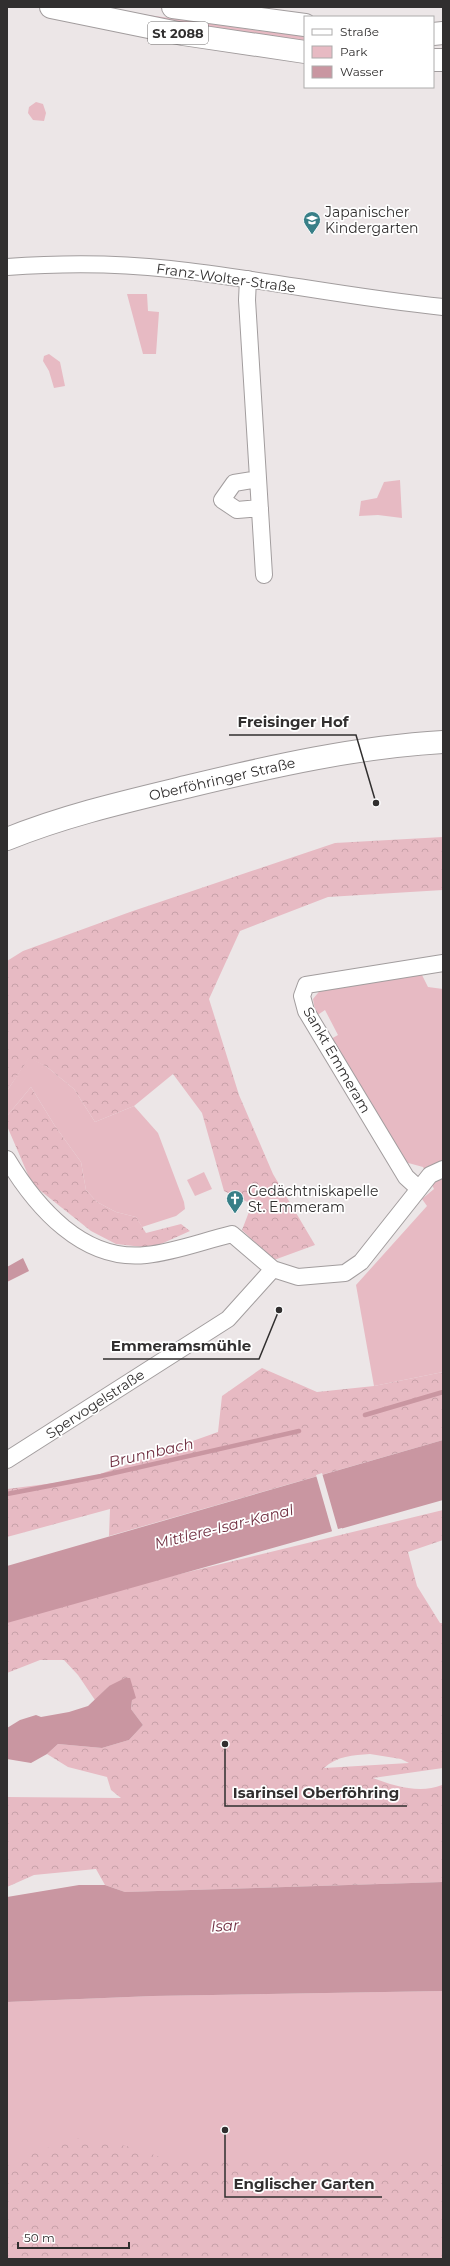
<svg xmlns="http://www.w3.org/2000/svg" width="450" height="2266" font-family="Montserrat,sans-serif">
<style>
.green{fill:#e7bac3}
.forest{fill:url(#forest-crowns);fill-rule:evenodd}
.water{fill:#c996a1}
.pier{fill:#ece6e7}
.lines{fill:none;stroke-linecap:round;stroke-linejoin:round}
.stream{stroke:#c996a1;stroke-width:4.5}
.street-casing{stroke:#a29d9e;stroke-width:18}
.secondary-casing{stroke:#a29d9e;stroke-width:24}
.highway-casing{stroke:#a29d9e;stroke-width:24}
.street{stroke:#fff;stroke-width:16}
.secondary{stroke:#fff;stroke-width:22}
.highway{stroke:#fff;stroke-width:22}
.labels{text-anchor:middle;stroke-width:3.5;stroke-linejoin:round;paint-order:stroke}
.shield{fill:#fff;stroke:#6f6d6d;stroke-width:1}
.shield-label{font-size:13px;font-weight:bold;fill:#312f2f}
.poi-label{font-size:14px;fill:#312f2f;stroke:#fff;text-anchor:start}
.street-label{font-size:14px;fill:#312f2f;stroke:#fff}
.water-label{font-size:15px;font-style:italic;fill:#713042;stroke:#fff}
.leader{fill:none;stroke:#312f2f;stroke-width:1.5}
.callout-dot{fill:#312f2f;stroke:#fff;stroke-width:1.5}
.callout-label{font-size:15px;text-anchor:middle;font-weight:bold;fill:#312f2f;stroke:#fff;stroke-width:3.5;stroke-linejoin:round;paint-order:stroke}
</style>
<defs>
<pattern id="forest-crowns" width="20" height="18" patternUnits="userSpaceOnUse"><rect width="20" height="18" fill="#e7bac3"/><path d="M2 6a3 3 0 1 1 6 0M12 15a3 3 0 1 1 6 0" fill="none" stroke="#c7a0a8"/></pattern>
</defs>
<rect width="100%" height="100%" fill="#ece6e7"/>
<!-- green -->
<path class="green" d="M 127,12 L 261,31 L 305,35 L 305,43 L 260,38 Z
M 36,102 L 43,104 L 46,113 L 44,121 L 33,120 L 28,113 L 29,107 Z
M 127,294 L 147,294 L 148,311 L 159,312 L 156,354 L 143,354 Z
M 49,354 L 60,362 L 65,386 L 54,388 L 49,371 L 43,361 L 44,356 Z
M 400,480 L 402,518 L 378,515 L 359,516 L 361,501 L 377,498 L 384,482 Z
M 421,973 L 428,987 L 443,989 L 443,1372 L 374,1386 L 356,1285 L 427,1206 L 422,1199 L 434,1189 L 423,1167 L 401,1161 L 329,1040 L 338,1035 L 325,1010 L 316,1016 L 313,999 L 322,988 Z
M 29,1057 L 47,1067 L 74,1089 L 95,1122 L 134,1106 L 158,1133 L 184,1202 L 185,1209 L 176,1216 L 142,1227 L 136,1217 L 116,1212 L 97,1202 L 86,1190 L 81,1162 L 55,1126 L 31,1087 L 7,1116 L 7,1091 Z
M 204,1172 L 212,1189 L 195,1196 L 187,1180 Z
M 443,1991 L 443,2259 L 7,2259 L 7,2002 L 153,1996 Z"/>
<!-- forest -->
<path class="forest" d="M 443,837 L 443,890 L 328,897 L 240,931 L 209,999 L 239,1095 L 273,1174 L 315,1245 L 274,1260 L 242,1230 L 252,1204 L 224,1191 L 202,1113 L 173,1074 L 134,1106 L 95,1122 L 74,1089 L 47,1067 L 29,1058 L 7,1091 L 7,961 L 23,951 L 130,912 L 335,843 Z
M 31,1087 L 55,1126 L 81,1162 L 86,1190 L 97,1202 L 116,1212 L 136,1217 L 146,1233 L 181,1224 L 190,1231 L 152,1248 L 116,1244 L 91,1231 L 32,1184 L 7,1126 L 7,1116 Z
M 262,1368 L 317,1392 L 374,1386 L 443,1372 L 443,1440 L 109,1536 L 110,1509 L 7,1537 L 7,1489 L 86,1479 L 218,1432 L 222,1396 Z
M 443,1510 L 443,1540 L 408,1552 L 417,1586 L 440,1623 L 443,1623 L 443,1768 L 373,1778 C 394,1786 420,1794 442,1785 L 443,1781 L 443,1882 L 125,1892 L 105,1885 L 96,1869 L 34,1875 L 7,1887 L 7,1797 L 121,1798 L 111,1790 L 107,1777 L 68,1767 L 47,1754 L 58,1744 L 102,1748 L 129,1740 L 143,1725 L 131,1709 L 132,1700 L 109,1686 L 95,1700 L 78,1675 L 64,1660 L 40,1660 L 7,1673 L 7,1619 L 61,1603 ZM 370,1754 L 401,1759 L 409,1763 L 324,1768 C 337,1756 353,1755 370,1754 Z
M 80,2138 L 132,2147 L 171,2161 L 360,2158 L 443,2163 L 443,2259 L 7,2259 L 7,2166 L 28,2154 Z"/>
<!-- water -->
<path class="water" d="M 23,1258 L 29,1271 L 7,1282 L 7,1267 Z
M 443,1440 L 443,1500 L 7,1623 L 7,1566 Z
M 125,1678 L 130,1678 L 136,1698 L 132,1700 L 131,1709 L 143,1725 L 129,1740 L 102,1748 L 58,1744 L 47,1754 L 31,1763 L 7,1759 L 7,1728 L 20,1720 L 36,1715 L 41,1717 L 69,1712 L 88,1706 L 109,1686 Z
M 443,1882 L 443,1991 L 153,1996 L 7,2002 L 7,1897 L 79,1885 L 105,1885 L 125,1892 Z"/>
<!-- pier -->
<path class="pier" d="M 322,1473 L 338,1529 L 342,1528 L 342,1530 L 331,1534 L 332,1531 L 316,1475 Z"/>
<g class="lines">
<!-- stream -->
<path class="stream" d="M 365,1415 L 443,1392
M 7,1494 L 101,1476 L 299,1431"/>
<defs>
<path id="street" d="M 7,267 C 61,263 117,263 170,269 C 262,279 352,298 443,307
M 248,279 L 247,300 L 264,575
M 258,479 L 234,483 L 222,500 L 237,510 L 260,508
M 7,1159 C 36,1207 83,1262 146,1255 C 175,1252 203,1241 232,1234 L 273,1269 L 298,1277 L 345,1273 L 361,1262 L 430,1175 L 443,1169
M 418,1188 L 406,1177 L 306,1011 L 302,996 L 306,985 L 443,963
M 7,1460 L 228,1319 L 273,1269"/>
<path id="secondary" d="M 7,839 C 66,815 128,801 190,786 C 273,766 357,747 443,742"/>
<path id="highway" d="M 51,7 L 183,34 L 305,52
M 173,7 L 305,25
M 433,34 L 443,33
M 433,60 L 443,60"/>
</defs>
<!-- street casing -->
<use href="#street" class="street-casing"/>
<!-- secondary casing -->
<use href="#secondary" class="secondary-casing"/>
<!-- highway casing -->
<use href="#highway" class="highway-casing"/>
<!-- street -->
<use href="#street" class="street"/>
<!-- secondary -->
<use href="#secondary" class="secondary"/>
<!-- highway -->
<use href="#highway" class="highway"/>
</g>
<!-- icons -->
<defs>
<symbol id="school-pin" viewBox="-11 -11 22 30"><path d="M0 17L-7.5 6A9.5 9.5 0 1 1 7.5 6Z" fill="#387f87" stroke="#fff"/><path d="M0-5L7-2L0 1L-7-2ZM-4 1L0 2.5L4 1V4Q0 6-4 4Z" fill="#fff"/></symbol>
<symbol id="church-pin" viewBox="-11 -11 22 30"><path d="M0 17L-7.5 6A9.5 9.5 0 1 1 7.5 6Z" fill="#387f87" stroke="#fff"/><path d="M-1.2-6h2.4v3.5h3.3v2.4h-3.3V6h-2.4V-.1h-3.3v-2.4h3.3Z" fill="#fff"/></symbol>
</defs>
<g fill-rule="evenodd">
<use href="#school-pin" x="302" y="210" width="20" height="27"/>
<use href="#church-pin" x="225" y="1189" width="20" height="27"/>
</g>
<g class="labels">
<!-- shield labels -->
<rect class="shield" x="148" y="22" width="60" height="22" rx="3"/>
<g class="shield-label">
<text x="178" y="38">St 2088</text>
</g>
<!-- poi labels -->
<g class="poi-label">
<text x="325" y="217">Japanischer<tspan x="325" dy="16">Kindergarten</tspan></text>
<text x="248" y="1196">Gedächtniskapelle<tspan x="248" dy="16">St. Emmeram</tspan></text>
</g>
<!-- street labels -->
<g class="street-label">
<text transform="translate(226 278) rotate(8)" y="5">Franz-Wolter-Straße</text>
<text transform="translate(222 779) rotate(-13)" y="5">Oberföhringer Straße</text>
<text transform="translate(337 1060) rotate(60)" y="5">Sankt Emmeram</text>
<text transform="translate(95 1404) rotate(-33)" y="5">Spervogelstraße</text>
</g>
<!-- water labels -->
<g class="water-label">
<text transform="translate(151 1453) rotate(-13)" y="5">Brunnbach</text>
<text transform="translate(224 1527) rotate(-14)" y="5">Mittlere-Isar-Kanal</text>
<text transform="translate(225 1926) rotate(-3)" y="5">Isar</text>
</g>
</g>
<!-- callouts -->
<path class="leader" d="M376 803L356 735H229M279 1310L259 1359H103M225 1744L225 1806H407M225 2130L225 2197H382"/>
<g class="callout-dot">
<circle cx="376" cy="803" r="4"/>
<circle cx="279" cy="1310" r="4"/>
<circle cx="225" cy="1744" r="4"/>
<circle cx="225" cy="2130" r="4"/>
</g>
<g class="callout-label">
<text x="293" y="727">Freisinger Hof</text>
<text x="181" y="1351">Emmeramsmühle</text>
<text x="316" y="1798">Isarinsel Oberföhring</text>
<text x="304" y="2189">Englischer Garten</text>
</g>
<!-- border -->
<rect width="450" height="2266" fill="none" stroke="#312f2f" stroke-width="16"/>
<!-- legend -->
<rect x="304" y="16" width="130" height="72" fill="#ffffff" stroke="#adacac"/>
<rect x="312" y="29" width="20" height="6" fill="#ffffff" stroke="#adacac"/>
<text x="340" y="36" font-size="12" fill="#312f2f">Straße</text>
<rect x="312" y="46" width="20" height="12" fill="#e7bac3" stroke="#adacac"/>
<text x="340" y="56" font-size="12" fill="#312f2f">Park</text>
<rect x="312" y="66" width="20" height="12" fill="#c996a1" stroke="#adacac"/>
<text x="340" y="76" font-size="12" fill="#312f2f">Wasser</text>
<!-- scale -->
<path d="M18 2242v6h111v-6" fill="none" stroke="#312f2f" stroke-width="2"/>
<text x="24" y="2242" font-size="12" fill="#312f2f" stroke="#ffffff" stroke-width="3" paint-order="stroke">50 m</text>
</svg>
